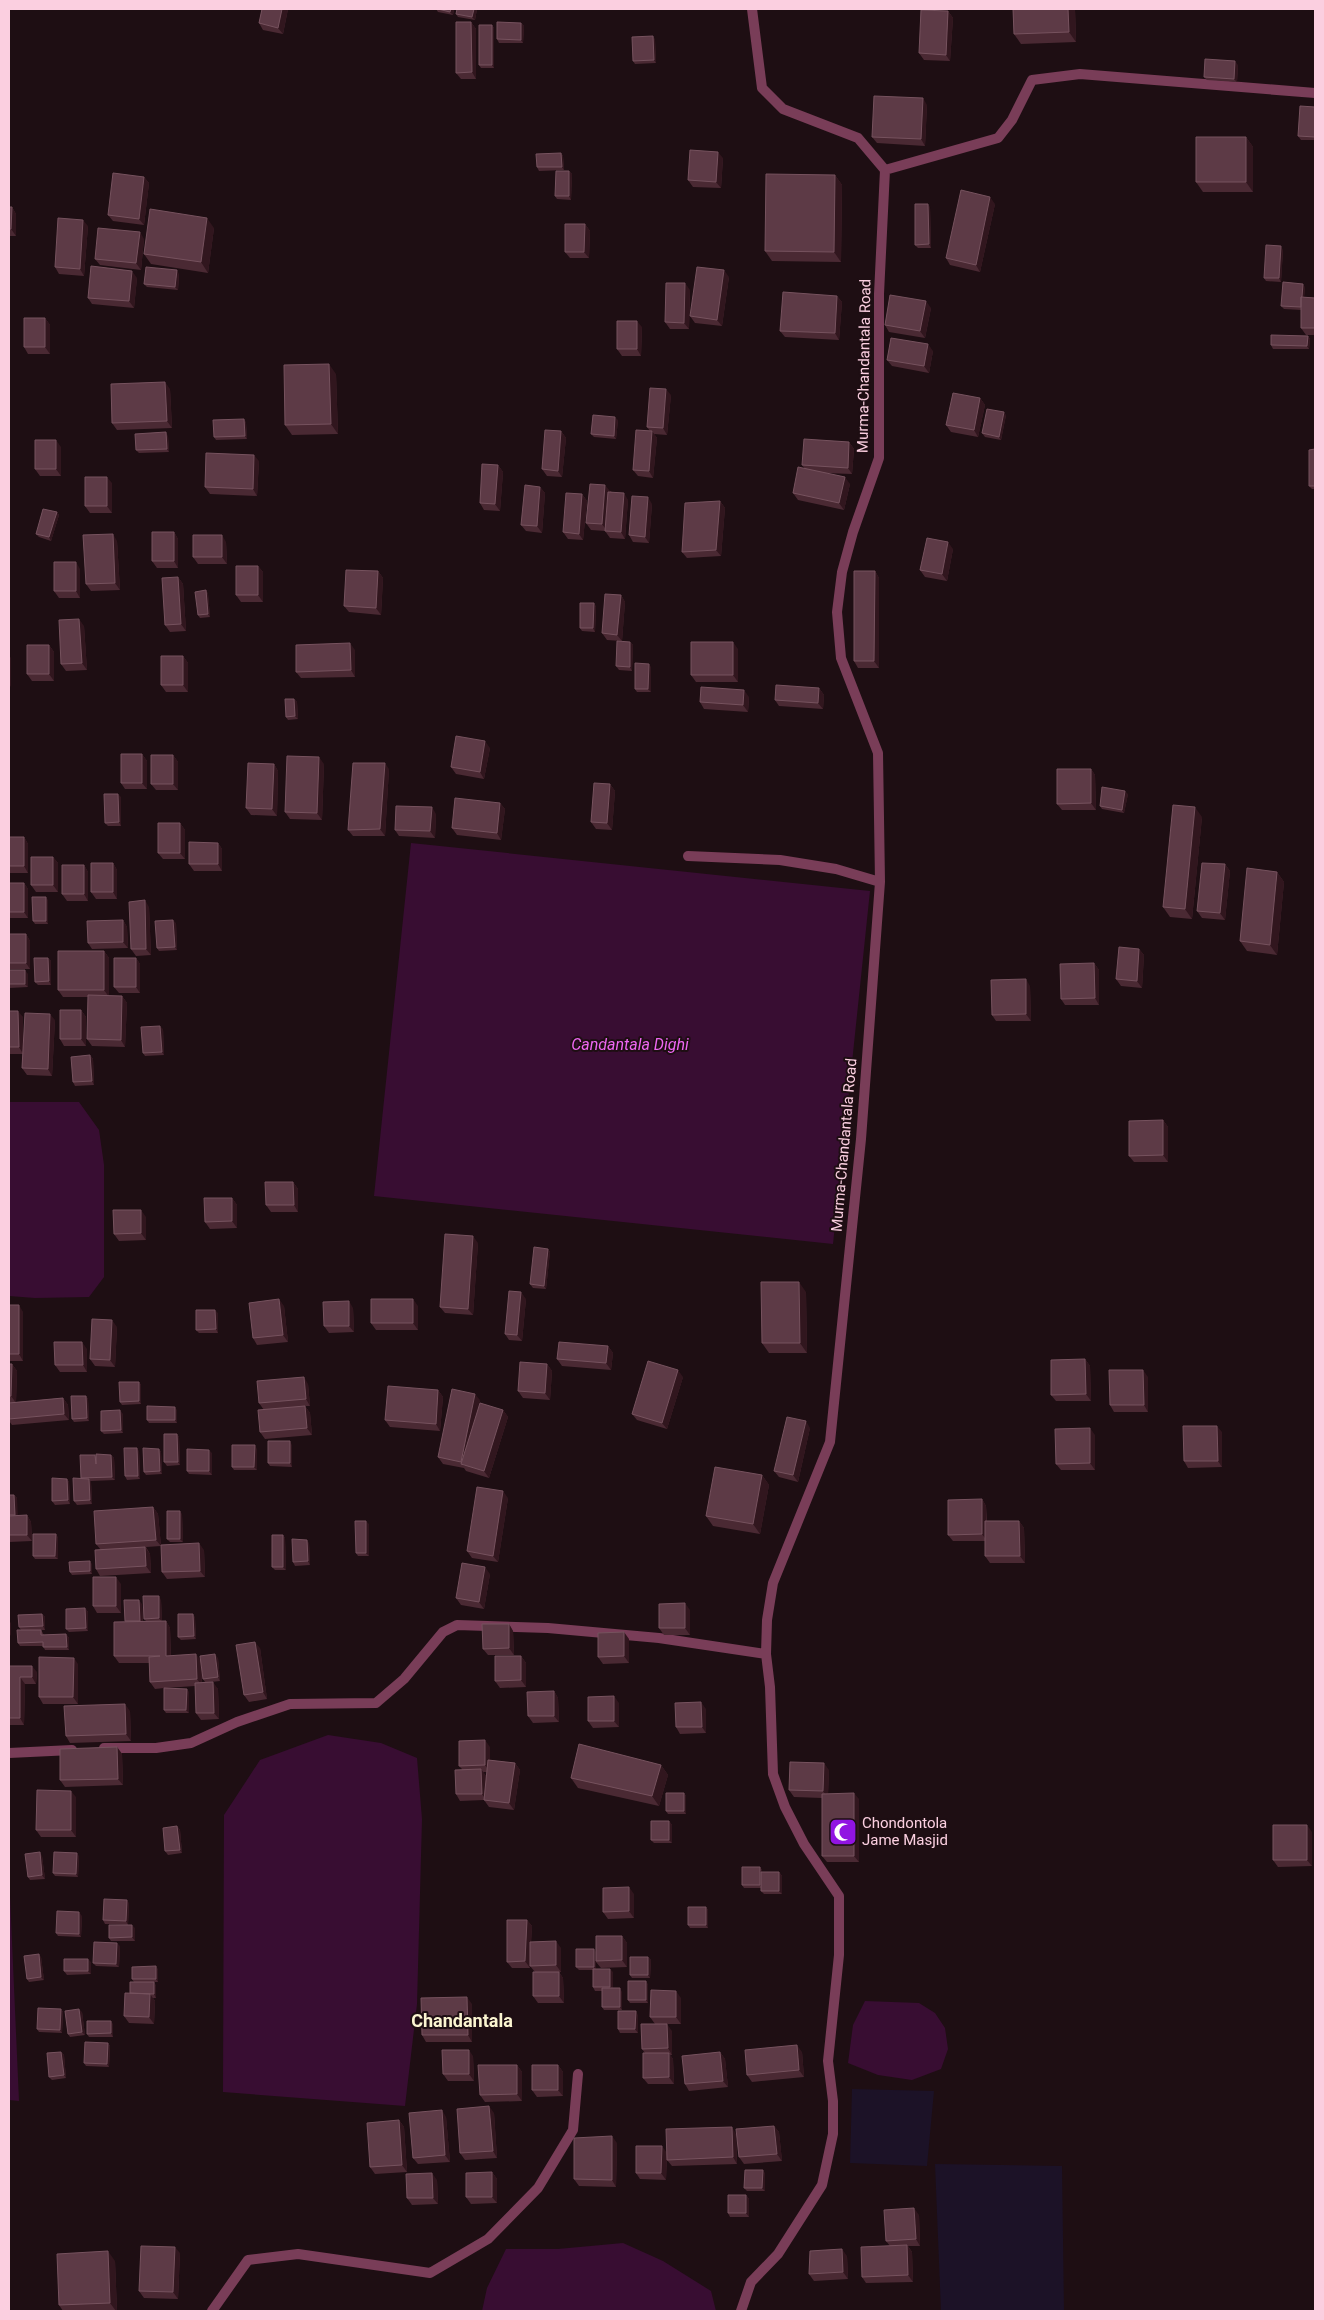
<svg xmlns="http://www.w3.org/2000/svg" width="1324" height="2320" font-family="Roboto,sans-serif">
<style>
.green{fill:#1c1227}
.water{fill:#380d32}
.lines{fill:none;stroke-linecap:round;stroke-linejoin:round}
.minor{stroke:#793d58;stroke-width:10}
.wall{fill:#4a2933;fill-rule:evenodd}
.shaded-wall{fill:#31161e}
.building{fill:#5d3a46;stroke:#76525e}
.labels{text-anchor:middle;stroke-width:4;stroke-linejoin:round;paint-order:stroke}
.street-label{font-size:15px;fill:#fbcfe0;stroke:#1e0e13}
.poi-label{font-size:15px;fill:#fbcfe0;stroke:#1e0e13;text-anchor:start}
.water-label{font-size:16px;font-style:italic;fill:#ed67f1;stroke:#1e0e13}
.quarter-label{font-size:18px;font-weight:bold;fill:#fbf5d1;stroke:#1e0e13}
</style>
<rect width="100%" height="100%" fill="#1e0e13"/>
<!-- green -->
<path class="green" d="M 852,2089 L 934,2091 L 927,2166 L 850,2163 Z
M 935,2164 L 1062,2166 L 1064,2311 L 941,2311 Z"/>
<!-- water -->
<path class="water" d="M 411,843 L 870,891 L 833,1244 L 374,1196 Z
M 9,1102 L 79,1102 L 99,1130 L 104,1165 L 104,1277 L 89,1297 L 35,1298 L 9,1296 Z
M 328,1735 L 381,1743 L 417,1758 L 422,1819 L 417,2004 L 405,2106 L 223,2092 L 224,1815 L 260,1760 Z
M 9,1873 L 19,2101 L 9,2100 Z
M 865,2001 L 919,2003 L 935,2013 L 945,2028 L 948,2049 L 941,2069 L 912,2080 L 878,2075 L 848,2063 L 853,2025 Z
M 623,2243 L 663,2261 L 711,2291 L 716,2311 L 482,2311 L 487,2288 L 506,2249 L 558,2249 Z"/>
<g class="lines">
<!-- minor -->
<path class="minor" d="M 885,170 L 998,138 L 1012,120 L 1032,80 L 1080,74 L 1315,93
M 688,856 L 780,860 L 836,869 L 880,882
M 104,1748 L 156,1748 L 191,1743 L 237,1722 L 290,1704 L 376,1703 L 404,1679 L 443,1632 L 457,1625 L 548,1628 L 659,1638 L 766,1654
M 9,1753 L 72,1750
M 212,2311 L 248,2260 L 298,2254 L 430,2273 L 488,2239 L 538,2188 L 573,2130 L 578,2074
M 741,2311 L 751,2282 L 778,2254 L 822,2185 L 833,2134 L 833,2101 L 828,2061 L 839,1955 L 839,1896 L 804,1844 L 785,1807 L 773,1774 L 770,1687 L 766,1654 L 767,1620 L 773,1583 L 830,1442 L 861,1139 L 880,882 L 878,753 L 841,658 L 837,612 L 842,572 L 853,532 L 879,458 L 879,294 L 885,170 L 858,138 L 783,109 L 762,88 L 752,9"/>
</g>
<!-- wall -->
<path class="wall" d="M 262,9 L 288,9 L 283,34 L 263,30 L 259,23 Z
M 436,9 L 454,9 L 453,15 L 438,12 Z
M 477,9 L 475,20 L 458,17 L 456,14 Z
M 1013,9 L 1075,9 L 1076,42 L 1021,44 L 1014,34 Z
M 948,11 L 953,18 L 950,61 L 924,60 L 919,53 Z
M 471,22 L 476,29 L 476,79 L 461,79 L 456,73 Z
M 521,23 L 524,26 L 523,43 L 499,43 L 497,39 Z
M 492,25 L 494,28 L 494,68 L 481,68 L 479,65 Z
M 653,36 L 655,40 L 656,63 L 635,64 L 633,61 Z
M 1238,65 L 1237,82 L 1207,80 L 1204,77 Z
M 927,105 L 925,146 L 877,143 L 872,137 Z
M 1315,107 L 1315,140 L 1301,140 L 1298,136 Z
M 1246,137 L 1253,147 L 1253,192 L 1203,192 L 1196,182 Z
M 561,153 L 563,156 L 564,170 L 539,171 L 537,167 Z
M 723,158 L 721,188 L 693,187 L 688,180 Z
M 569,171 L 572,174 L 571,200 L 557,199 L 555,196 Z
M 835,175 L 842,185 L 841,262 L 772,261 L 765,251 Z
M 144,177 L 149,183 L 144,225 L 113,221 L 108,215 Z
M 995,204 L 980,272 L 950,265 L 946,258 Z
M 9,207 L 12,207 L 16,214 L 16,236 L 9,236 Z
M 930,207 L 931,248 L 918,248 L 915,245 Z
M 585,224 L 590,231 L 589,258 L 570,258 L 565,252 Z
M 88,226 L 84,276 L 59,274 L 55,267 Z
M 214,228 L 208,273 L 151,264 L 144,254 Z
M 144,239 L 141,270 L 100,265 L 95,259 Z
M 1283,250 L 1281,282 L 1266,281 L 1264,278 Z
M 179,274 L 178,290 L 147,287 L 144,284 Z
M 729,277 L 722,326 L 695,323 L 690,316 Z
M 137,278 L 134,308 L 92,304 L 88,298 Z
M 1305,287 L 1304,297 L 1315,298 L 1315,335 L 1306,335 L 1301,328 L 1301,310 L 1284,309 L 1281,306 Z
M 690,290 L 689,329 L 670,329 L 665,322 Z
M 837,296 L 842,302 L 839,340 L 785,337 L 780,331 Z
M 931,308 L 925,338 L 889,332 L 885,325 Z
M 45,318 L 50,325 L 50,354 L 28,354 L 24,347 Z
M 642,327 L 641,356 L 622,356 L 617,349 Z
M 1308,336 L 1310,339 L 1309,349 L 1273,349 L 1271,345 Z
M 933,351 L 929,373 L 892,366 L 887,360 Z
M 336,374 L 338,434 L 292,435 L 285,425 Z
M 170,389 L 172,428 L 117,430 L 112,423 Z
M 671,395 L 667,435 L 654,434 L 657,438 L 653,478 L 638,476 L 633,470 L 650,431 L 647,427 Z
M 980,398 L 985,405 L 978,437 L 951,432 L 946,425 Z
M 1006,415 L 1001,440 L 985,437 L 982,433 Z
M 244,419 L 246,423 L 247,439 L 216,440 L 214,437 Z
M 618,420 L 616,439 L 594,437 L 591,434 Z
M 561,431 L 566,438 L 562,477 L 547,476 L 542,469 Z
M 168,436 L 169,452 L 139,453 L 136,450 Z
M 849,442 L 854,449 L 852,474 L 824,473 L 850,484 L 844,510 L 798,500 L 793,493 L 805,469 L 802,465 Z
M 61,447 L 61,476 L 40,476 L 35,469 Z
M 1315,449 L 1315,489 L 1312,489 L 1309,486 Z
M 259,461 L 257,496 L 210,494 L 205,487 Z
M 498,465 L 503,472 L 500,511 L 484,510 L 480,503 Z
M 112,483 L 112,513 L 90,513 L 85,506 Z
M 540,487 L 545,493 L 542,533 L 526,531 L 521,525 Z
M 610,491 L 628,500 L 625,539 L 610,538 L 605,531 L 591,530 L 586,523 Z
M 582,494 L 587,501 L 583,540 L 568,539 L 563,532 Z
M 720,501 L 725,508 L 721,556 L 687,558 L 682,552 Z
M 652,504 L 649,543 L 633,542 L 629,535 Z
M 57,512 L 59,515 L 51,541 L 39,537 L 36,534 Z
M 174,532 L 178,539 L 178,568 L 157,568 L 152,561 Z
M 117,541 L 120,590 L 91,591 L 86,584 Z
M 226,542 L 227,564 L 198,564 L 193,557 Z
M 953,549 L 947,581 L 925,577 L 920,570 Z
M 258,566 L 263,572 L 263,602 L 241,602 L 236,595 Z
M 80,569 L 80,598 L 59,598 L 54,591 Z
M 378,571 L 383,578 L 381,615 L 349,612 L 344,606 Z
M 875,571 L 879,578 L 879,668 L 858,668 L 854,661 Z
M 178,577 L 183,584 L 186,631 L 170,632 L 165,625 Z
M 206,590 L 208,594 L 210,617 L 200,618 L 198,615 Z
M 621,595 L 625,602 L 622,641 L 607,640 L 602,633 Z
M 594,603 L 596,607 L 595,632 L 582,631 L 580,628 Z
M 84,626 L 87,670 L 66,671 L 61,664 Z
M 630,642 L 633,645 L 632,671 L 619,670 L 616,666 Z
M 49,645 L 54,652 L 54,681 L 32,681 L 27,674 Z
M 738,649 L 738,682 L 696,682 L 691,675 Z
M 355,650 L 355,677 L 301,678 L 296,672 Z
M 183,656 L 188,663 L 188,692 L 166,692 L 161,685 Z
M 651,667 L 651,692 L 637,692 L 635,689 Z
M 819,688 L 824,695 L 823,709 L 779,706 L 775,700 Z
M 749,697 L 748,712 L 704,709 L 700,702 Z
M 294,699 L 297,702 L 298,719 L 288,720 L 286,717 Z
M 490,748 L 484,779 L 456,774 L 451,767 Z
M 142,754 L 147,761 L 147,789 L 125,789 L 121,783 Z
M 173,755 L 178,762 L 178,790 L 156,790 L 151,784 Z
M 274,764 L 278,771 L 277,816 L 251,815 L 246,808 Z
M 324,764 L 322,820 L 290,819 L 285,812 Z
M 389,769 L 385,836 L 353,836 L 348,830 Z
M 1091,769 L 1095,775 L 1096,810 L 1062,810 L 1057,804 Z
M 610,784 L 615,791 L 612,830 L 596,829 L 591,822 Z
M 1128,794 L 1124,813 L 1102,809 L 1100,806 Z
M 121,797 L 121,826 L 108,826 L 105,823 Z
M 500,803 L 505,809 L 501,840 L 457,835 L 452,828 Z
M 436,814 L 435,838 L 399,836 L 395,830 Z
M 1202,817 L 1192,919 L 1170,917 L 1163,907 Z
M 180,823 L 185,830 L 185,859 L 163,859 L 158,853 Z
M 9,837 L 24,837 L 28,844 L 28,873 L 9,873 Z
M 218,843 L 222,849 L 222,871 L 194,871 L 189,864 Z
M 53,857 L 58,863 L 58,892 L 36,892 L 31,885 Z
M 113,863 L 117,870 L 117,899 L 96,899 L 91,892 Z
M 1225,864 L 1230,871 L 1225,920 L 1202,918 L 1197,911 Z
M 84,865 L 88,872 L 88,901 L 67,901 L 62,894 Z
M 1277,872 L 1284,882 L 1277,955 L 1247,951 L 1240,941 Z
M 9,883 L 24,883 L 28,889 L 28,918 L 9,918 Z
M 48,900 L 48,924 L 35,924 L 33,921 Z
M 149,907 L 151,955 L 136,956 L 131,949 Z
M 123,920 L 127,927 L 128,948 L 92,949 L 88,943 Z
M 176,923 L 177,950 L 159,951 L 157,948 Z
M 9,934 L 26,934 L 30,941 L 30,969 L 9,969 Z
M 1139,949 L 1144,955 L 1142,988 L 1121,986 L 1116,979 Z
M 104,951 L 109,958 L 109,996 L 122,996 L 127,1003 L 125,1047 L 92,1046 L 87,1039 L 88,997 L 63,997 L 58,990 Z
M 48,958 L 51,961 L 51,985 L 38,985 L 35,982 Z
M 136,958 L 140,964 L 140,993 L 119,993 L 114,987 Z
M 1094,963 L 1099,970 L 1099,1005 L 1065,1005 L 1061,999 Z
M 9,970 L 28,974 L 28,987 L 9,988 Z
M 1030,986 L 1031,1021 L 996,1021 L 992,1015 Z
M 81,1010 L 86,1017 L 86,1046 L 64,1046 L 60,1039 Z
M 9,1011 L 23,1017 L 23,1046 L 55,1020 L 52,1076 L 27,1075 L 22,1068 L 23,1054 L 9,1054 Z
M 163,1029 L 164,1055 L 145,1056 L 143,1053 Z
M 90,1055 L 93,1059 L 94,1085 L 75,1086 L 73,1082 Z
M 1163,1120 L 1168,1127 L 1168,1162 L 1134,1162 L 1129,1156 Z
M 293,1182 L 298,1189 L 298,1212 L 271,1212 L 266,1205 Z
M 232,1198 L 237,1205 L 237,1228 L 210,1229 L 205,1222 Z
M 146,1217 L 146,1240 L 119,1241 L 114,1234 Z
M 478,1243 L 473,1315 L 445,1313 L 440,1307 Z
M 548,1249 L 550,1252 L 546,1289 L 533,1288 L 530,1284 Z
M 806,1292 L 807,1353 L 769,1353 L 762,1343 Z
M 526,1299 L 522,1341 L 509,1340 L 505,1334 Z
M 9,1305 L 23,1312 L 23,1361 L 9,1361 Z
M 284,1306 L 288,1342 L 257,1345 L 253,1338 Z
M 418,1306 L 418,1330 L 376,1330 L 371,1323 Z
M 353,1308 L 354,1332 L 329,1333 L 324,1326 Z
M 218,1313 L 218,1333 L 199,1333 L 196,1330 Z
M 117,1327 L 115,1367 L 95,1366 L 90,1359 Z
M 608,1346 L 613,1353 L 611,1370 L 562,1366 L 557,1359 Z
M 87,1349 L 87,1372 L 60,1372 L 55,1365 Z
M 1085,1359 L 1090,1366 L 1091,1401 L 1056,1401 L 1051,1395 Z
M 9,1364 L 12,1364 L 17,1371 L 16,1402 L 63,1398 L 68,1405 L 69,1420 L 12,1425 L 9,1421 Z
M 547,1364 L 552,1371 L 550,1400 L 523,1398 L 518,1391 Z
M 683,1377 L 667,1429 L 637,1420 L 632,1414 Z
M 1148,1377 L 1148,1412 L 1114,1412 L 1110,1405 Z
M 139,1382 L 141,1385 L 141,1404 L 122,1405 L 120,1402 Z
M 308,1384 L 310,1406 L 305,1406 L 310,1413 L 312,1435 L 265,1439 L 260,1432 L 264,1410 L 259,1403 Z
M 438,1390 L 443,1397 L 440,1431 L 390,1427 L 385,1420 Z
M 86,1396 L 88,1399 L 89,1421 L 74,1422 L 72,1419 Z
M 480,1400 L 477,1412 L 503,1410 L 508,1417 L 489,1478 L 466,1471 L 464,1468 L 443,1464 L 438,1457 Z
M 177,1410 L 177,1423 L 149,1423 L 147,1420 Z
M 123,1414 L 123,1433 L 104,1434 L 101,1431 Z
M 810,1428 L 798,1482 L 779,1477 L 774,1471 Z
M 1222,1432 L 1222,1467 L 1188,1468 L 1184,1461 Z
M 177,1434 L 179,1437 L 180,1465 L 167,1466 L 164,1462 Z
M 1095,1435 L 1095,1470 L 1061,1470 L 1056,1464 Z
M 292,1445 L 292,1467 L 270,1466 L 268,1463 Z
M 159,1449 L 161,1452 L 162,1474 L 146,1475 L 144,1472 Z
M 257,1449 L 257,1470 L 234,1470 L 232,1467 Z
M 139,1451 L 140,1479 L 127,1480 L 125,1476 Z
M 212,1453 L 212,1475 L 189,1474 L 187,1471 Z
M 111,1455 L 114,1458 L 115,1480 L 90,1481 L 91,1482 L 92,1504 L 77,1505 L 74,1501 L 81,1478 L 96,1456 Z
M 762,1475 L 769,1485 L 760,1534 L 713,1526 L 706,1516 Z
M 67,1479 L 69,1482 L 70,1504 L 55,1505 L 52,1501 Z
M 9,1495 L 14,1495 L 17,1498 L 17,1515 L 27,1515 L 31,1522 L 32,1541 L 9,1542 Z
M 508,1498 L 498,1562 L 472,1558 L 467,1551 Z
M 982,1499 L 986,1506 L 987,1521 L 1019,1521 L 1024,1528 L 1025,1563 L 990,1563 L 985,1556 L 985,1541 L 953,1541 L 948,1535 Z
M 153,1507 L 158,1514 L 161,1546 L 146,1547 L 150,1554 L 151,1573 L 100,1576 L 96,1569 L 101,1550 L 96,1544 Z
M 182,1514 L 183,1542 L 170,1542 L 167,1539 Z
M 369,1524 L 369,1556 L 358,1556 L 356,1553 Z
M 56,1534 L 58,1538 L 58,1559 L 35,1559 L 33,1556 Z
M 283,1535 L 285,1538 L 286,1570 L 275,1570 L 272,1567 Z
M 309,1543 L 310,1565 L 295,1566 L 293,1562 Z
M 204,1550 L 205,1577 L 167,1579 L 162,1572 Z
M 92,1564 L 92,1574 L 72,1575 L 70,1572 Z
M 490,1574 L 484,1609 L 461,1605 L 456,1598 Z
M 121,1584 L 121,1613 L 97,1613 L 93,1606 Z
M 161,1600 L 162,1621 L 166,1621 L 170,1628 L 171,1656 L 201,1661 L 202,1682 L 205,1682 L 203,1679 L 218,1658 L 220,1681 L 211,1682 L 218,1689 L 219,1719 L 201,1720 L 196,1713 L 195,1686 L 166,1688 L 189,1692 L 189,1713 L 166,1713 L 164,1710 L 164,1688 L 155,1689 L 150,1682 L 149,1663 L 119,1663 L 114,1656 L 125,1621 L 142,1604 L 143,1621 L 146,1621 L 144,1619 Z
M 85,1608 L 88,1612 L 88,1631 L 69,1632 L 66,1629 Z
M 690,1610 L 690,1635 L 664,1635 L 659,1628 Z
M 42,1614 L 45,1617 L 45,1630 L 28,1630 L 41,1630 L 44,1635 L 66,1634 L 69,1638 L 69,1650 L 45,1650 L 43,1646 L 20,1646 L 18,1643 L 21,1630 L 19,1627 Z
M 193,1614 L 195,1618 L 196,1639 L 181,1640 L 178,1637 Z
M 509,1624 L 513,1631 L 514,1655 L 488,1655 L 483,1649 Z
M 629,1639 L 629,1663 L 603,1664 L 598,1657 Z
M 260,1648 L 267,1699 L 249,1702 L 244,1695 Z
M 521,1656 L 526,1663 L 526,1687 L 500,1688 L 495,1681 Z
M 78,1664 L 78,1704 L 43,1704 L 39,1697 Z
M 9,1666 L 37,1672 L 36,1684 L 25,1684 L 24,1725 L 9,1725 Z
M 554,1691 L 558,1698 L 559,1722 L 533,1723 L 528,1716 Z
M 619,1703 L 619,1727 L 593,1728 L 588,1721 Z
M 706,1709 L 706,1733 L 680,1734 L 676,1727 Z
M 130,1711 L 131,1741 L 70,1743 L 66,1736 Z
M 117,1747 L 122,1754 L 123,1785 L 65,1787 L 60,1780 Z
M 490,1747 L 490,1760 L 515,1763 L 520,1770 L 514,1810 L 489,1807 L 484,1800 L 460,1801 L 456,1794 L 462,1769 L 459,1766 ZM 483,1772 L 487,1772 L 486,1782 L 486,1776 Z
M 661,1765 L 668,1775 L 659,1806 L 578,1788 L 571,1778 Z
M 829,1770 L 828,1794 L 859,1799 L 859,1862 L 827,1862 L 822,1856 L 822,1798 L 794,1797 L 789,1790 Z
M 684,1793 L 686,1796 L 686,1814 L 668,1814 L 666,1811 Z
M 76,1797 L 76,1837 L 41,1837 L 36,1830 Z
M 669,1821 L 672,1825 L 672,1843 L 654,1843 L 651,1840 Z
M 177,1826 L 180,1830 L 182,1853 L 168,1855 L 165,1851 Z
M 1312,1832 L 1312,1866 L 1278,1867 L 1273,1860 Z
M 42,1856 L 45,1879 L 30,1880 L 28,1877 Z
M 79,1856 L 78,1877 L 55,1876 L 53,1873 Z
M 760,1867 L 762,1870 L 762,1872 L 779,1872 L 782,1876 L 782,1894 L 764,1894 L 761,1891 L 761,1888 L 744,1888 L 742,1885 Z
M 634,1894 L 634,1918 L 608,1919 L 603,1912 Z
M 129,1903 L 128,1925 L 105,1924 L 103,1920 Z
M 706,1907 L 708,1910 L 708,1928 L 690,1928 L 688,1925 Z
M 82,1916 L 81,1937 L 58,1936 L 56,1933 Z
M 527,1920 L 532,1926 L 531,1942 L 561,1948 L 561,1972 L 559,1972 L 563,1978 L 564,2003 L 538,2003 L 533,1996 L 535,1972 L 530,1966 L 530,1961 L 530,1968 L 512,1968 L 507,1962 Z
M 135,1928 L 135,1941 L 111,1941 L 109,1938 Z
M 622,1936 L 627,1943 L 627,1967 L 601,1968 L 596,1962 L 596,1969 L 613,1972 L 613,1988 L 622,1992 L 622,2010 L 604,2010 L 602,2007 L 602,1991 L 595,1991 L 593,1987 L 593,1970 L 579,1970 L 576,1967 L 596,1952 Z
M 120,1946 L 119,1967 L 96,1966 L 93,1963 Z
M 41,1957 L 44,1980 L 29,1982 L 27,1979 Z
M 648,1957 L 651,1960 L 650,1978 L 632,1978 L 630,1975 Z
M 91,1962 L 91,1974 L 67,1975 L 64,1971 Z
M 156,1966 L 158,1970 L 158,1982 L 154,1982 L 156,1986 L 156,1998 L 153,1998 L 155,2001 L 154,2024 L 129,2023 L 124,2016 L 130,1993 L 134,1982 L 132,1979 Z
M 646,1981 L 648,1985 L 648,2003 L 630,2003 L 628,2000 Z
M 681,1998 L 681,2024 L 655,2024 L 650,2017 Z
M 472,2004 L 472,2042 L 426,2042 L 422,2035 Z
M 61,2009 L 63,2012 L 62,2033 L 39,2032 L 37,2029 Z
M 82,2012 L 85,2035 L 70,2037 L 68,2034 Z
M 638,2015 L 638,2033 L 620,2033 L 618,2029 Z
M 113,2024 L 113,2037 L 89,2037 L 87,2034 Z
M 672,2031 L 672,2055 L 670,2055 L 673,2059 L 674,2084 L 648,2084 L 643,2078 L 645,2053 L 642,2049 Z
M 108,2043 L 110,2046 L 109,2067 L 86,2066 L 84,2063 Z
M 61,2052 L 64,2055 L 66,2078 L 52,2080 L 49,2077 Z
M 720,2052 L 725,2059 L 728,2087 L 689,2091 L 685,2084 Z
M 802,2052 L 804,2077 L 752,2082 L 747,2075 Z
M 473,2056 L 474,2081 L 448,2081 L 443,2074 Z
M 517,2065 L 522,2072 L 522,2101 L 485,2102 L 480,2095 Z
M 558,2065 L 563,2072 L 563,2096 L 537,2097 L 532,2090 Z
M 494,2113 L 497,2158 L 465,2160 L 460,2153 Z
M 446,2117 L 450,2162 L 418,2164 L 413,2158 Z
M 399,2120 L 404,2127 L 407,2172 L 375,2174 L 370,2167 Z
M 774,2126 L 779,2132 L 782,2161 L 744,2164 L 739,2157 Z
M 736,2134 L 737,2164 L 672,2166 L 667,2160 Z
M 617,2143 L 616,2187 L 579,2186 L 574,2179 Z
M 667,2153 L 666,2180 L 640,2179 L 636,2173 Z
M 492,2172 L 497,2179 L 497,2203 L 471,2204 L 466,2197 Z
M 765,2173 L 765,2191 L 747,2191 L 744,2188 Z
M 437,2180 L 438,2204 L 412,2205 L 407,2198 Z
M 746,2195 L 749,2199 L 749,2217 L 730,2217 L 728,2213 Z
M 919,2215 L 920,2246 L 908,2246 L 912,2252 L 913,2282 L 866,2283 L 862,2277 L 890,2246 L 886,2241 Z
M 180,2253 L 178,2299 L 144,2298 L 139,2291 Z
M 847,2256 L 848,2279 L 814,2281 L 809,2274 Z
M 115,2261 L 117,2311 L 63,2311 L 59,2305 Z"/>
<!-- shaded-wall -->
<path class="shaded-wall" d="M 282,9 L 288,9 L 283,34 L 278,28 Z
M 451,9 L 454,9 L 453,15 L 450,12 Z
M 474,9 L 477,9 L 475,20 L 472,17 Z
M 1068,9 L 1075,9 L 1076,42 L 1069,32 Z
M 948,11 L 953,18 L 950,61 L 946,55 Z
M 471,22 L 476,29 L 476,79 L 472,72 Z
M 521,23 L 524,26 L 523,43 L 521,40 Z
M 492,25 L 494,28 L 494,68 L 492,65 Z
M 653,36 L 655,40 L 656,63 L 654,60 Z
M 1235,61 L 1238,65 L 1237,82 L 1234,79 Z
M 923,98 L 927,105 L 925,146 L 921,139 Z
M 1246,137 L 1253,147 L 1253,192 L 1246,182 Z
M 718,152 L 723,158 L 721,188 L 716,182 Z
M 561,153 L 563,156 L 564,170 L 562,167 Z
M 569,171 L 572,174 L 571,200 L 569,196 Z
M 835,175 L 842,185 L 841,262 L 834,252 Z
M 144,177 L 149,183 L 144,225 L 139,219 Z
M 990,197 L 995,204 L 980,272 L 976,265 Z
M 928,204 L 930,207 L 931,248 L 929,244 Z
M 12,207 L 16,214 L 16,236 L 11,229 Z
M 207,218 L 214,228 L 208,273 L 201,262 Z
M 83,220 L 88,226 L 84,276 L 80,269 Z
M 585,224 L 590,231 L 589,258 L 584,252 Z
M 140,232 L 144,239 L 141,270 L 136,263 Z
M 1281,246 L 1283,250 L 1281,282 L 1279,278 Z
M 177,270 L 179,274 L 178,290 L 175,287 Z
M 724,270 L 729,277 L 722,326 L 717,320 Z
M 132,271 L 137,278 L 134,308 L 129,301 Z
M 685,283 L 690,290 L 689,329 L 684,323 Z
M 1303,284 L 1305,287 L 1303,310 L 1301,307 Z
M 837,296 L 842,302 L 839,340 L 835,333 Z
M 926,301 L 931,308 L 925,338 L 920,331 Z
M 45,318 L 50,325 L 50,354 L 45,347 Z
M 637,321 L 642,327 L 641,356 L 637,349 Z
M 1308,336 L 1310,339 L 1309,349 L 1307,346 Z
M 928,344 L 933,351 L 929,373 L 924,366 Z
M 329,364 L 336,374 L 338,434 L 331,424 Z
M 165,382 L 170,389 L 172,428 L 167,421 Z
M 666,389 L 671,395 L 667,435 L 663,428 Z
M 980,398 L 985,405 L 978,437 L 974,430 Z
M 1004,412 L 1006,415 L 1001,440 L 999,437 Z
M 615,417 L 618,420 L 616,439 L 614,436 Z
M 244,419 L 246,423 L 247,439 L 245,436 Z
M 561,431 L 566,438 L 562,477 L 558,471 Z
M 652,431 L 657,438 L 653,478 L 649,471 Z
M 166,432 L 168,436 L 169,452 L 167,449 Z
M 56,440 L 61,447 L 61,476 L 56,469 Z
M 849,442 L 854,449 L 852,474 L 848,468 Z
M 254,455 L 259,461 L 257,496 L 253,489 Z
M 498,465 L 503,472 L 500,511 L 495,504 Z
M 107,477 L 112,483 L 112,513 L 107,506 Z
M 845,477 L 850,484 L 844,510 L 839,503 Z
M 605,485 L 610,491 L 607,531 L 602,524 Z
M 540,487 L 545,493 L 542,533 L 537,526 Z
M 624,493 L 628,500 L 625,539 L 621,532 Z
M 582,494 L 587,501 L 583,540 L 579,534 Z
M 648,497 L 652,504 L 649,543 L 645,537 Z
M 720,501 L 725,508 L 721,556 L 716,550 Z
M 57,512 L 59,515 L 51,541 L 49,537 Z
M 174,532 L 178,539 L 178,568 L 174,561 Z
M 113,534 L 117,541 L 120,590 L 115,583 Z
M 222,535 L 226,542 L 227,564 L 222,557 Z
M 948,542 L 953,549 L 947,581 L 942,574 Z
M 76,562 L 80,569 L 80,598 L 76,591 Z
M 258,566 L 263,572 L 263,602 L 258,595 Z
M 378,571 L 383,578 L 381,615 L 376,608 Z
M 875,571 L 879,578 L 879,668 L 874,661 Z
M 178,577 L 183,584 L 186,631 L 181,624 Z
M 206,590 L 208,594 L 210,617 L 208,614 Z
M 621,595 L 625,602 L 622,641 L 617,635 Z
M 594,603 L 596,607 L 595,632 L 593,628 Z
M 79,619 L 84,626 L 87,670 L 82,663 Z
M 630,642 L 633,645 L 632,671 L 630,667 Z
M 733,642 L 738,649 L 738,682 L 733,675 Z
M 350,643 L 355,650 L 355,677 L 351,670 Z
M 49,645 L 54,652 L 54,681 L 49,674 Z
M 9,655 L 11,658 L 11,687 L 9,684 Z
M 183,656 L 188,663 L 188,692 L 183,685 Z
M 649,664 L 651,667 L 651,692 L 648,689 Z
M 819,688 L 824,695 L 823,709 L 818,703 Z
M 744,690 L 749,697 L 748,712 L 743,705 Z
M 294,699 L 297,702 L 298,719 L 295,716 Z
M 485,741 L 490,748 L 484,779 L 480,772 Z
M 142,754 L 147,761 L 147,789 L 142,783 Z
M 173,755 L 178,762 L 178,790 L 173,784 Z
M 319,757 L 324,764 L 322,820 L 317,813 Z
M 385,763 L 389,769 L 385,836 L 380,829 Z
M 274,764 L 278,771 L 277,816 L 272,809 Z
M 1091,769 L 1095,775 L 1096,810 L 1091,803 Z
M 610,784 L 615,791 L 612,830 L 607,823 Z
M 1125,791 L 1128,794 L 1124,813 L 1122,810 Z
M 118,794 L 121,797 L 121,826 L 119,822 Z
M 500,803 L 505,809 L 501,840 L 497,833 Z
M 432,807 L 436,814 L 435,838 L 430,831 Z
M 1195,807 L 1202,817 L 1192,919 L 1185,909 Z
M 180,823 L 185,830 L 185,859 L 180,853 Z
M 24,837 L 28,844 L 28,873 L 24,866 Z
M 218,843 L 222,849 L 222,871 L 218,864 Z
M 53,857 L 58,863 L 58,892 L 53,885 Z
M 113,863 L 117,870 L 117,899 L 113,892 Z
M 1225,864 L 1230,871 L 1225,920 L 1220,913 Z
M 84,865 L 88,872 L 88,901 L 84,894 Z
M 1277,872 L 1284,882 L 1277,955 L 1270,945 Z
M 24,883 L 28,889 L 28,918 L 24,912 Z
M 46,897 L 48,900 L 48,924 L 46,921 Z
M 145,900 L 149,907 L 151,955 L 146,949 Z
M 123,920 L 127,927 L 128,948 L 123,942 Z
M 173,920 L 176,923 L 177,950 L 175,947 Z
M 26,934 L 30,941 L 30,969 L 26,963 Z
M 1139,949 L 1144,955 L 1142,988 L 1137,981 Z
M 104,951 L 109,958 L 109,997 L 104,990 Z
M 48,958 L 51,961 L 51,985 L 49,981 Z
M 136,958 L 140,964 L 140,993 L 136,987 Z
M 1094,963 L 1099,970 L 1099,1005 L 1095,998 Z
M 25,970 L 28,974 L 28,987 L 25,984 Z
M 1026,979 L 1030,986 L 1031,1021 L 1026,1014 Z
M 122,996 L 127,1003 L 125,1047 L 121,1040 Z
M 81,1010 L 86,1017 L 86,1046 L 81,1039 Z
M 18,1011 L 23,1017 L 23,1054 L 19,1047 Z
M 50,1014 L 55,1020 L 52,1076 L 48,1069 Z
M 160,1026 L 163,1029 L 164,1055 L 162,1052 Z
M 90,1055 L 93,1059 L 94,1085 L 92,1081 Z
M 1163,1120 L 1168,1127 L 1168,1162 L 1163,1155 Z
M 293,1182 L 298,1189 L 298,1212 L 294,1205 Z
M 232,1198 L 237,1205 L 237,1228 L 232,1221 Z
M 141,1210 L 146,1217 L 146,1240 L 141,1233 Z
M 473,1236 L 478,1243 L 473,1315 L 468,1309 Z
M 548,1249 L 550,1252 L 546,1289 L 544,1286 Z
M 799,1282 L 806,1292 L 807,1353 L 800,1343 Z
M 521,1292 L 526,1299 L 522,1341 L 517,1335 Z
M 279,1299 L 284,1306 L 288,1342 L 283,1335 Z
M 413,1299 L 418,1306 L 418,1330 L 413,1323 Z
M 349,1301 L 353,1308 L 354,1332 L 349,1326 Z
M 19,1305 L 23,1312 L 23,1361 L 19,1354 Z
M 215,1310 L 218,1313 L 218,1333 L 216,1329 Z
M 112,1320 L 117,1327 L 115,1367 L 110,1360 Z
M 82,1342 L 87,1349 L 87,1372 L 83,1365 Z
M 608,1346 L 613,1353 L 611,1370 L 606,1363 Z
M 1085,1359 L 1090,1366 L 1091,1401 L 1086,1394 Z
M 12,1364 L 17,1371 L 16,1403 L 11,1396 Z
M 547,1364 L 552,1371 L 550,1400 L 545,1393 Z
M 678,1370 L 683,1377 L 667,1429 L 662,1423 Z
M 1143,1370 L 1148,1377 L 1148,1412 L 1144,1405 Z
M 304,1377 L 308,1384 L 310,1406 L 306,1399 Z
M 139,1382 L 141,1385 L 141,1404 L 139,1401 Z
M 438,1390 L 443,1397 L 440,1431 L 436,1424 Z
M 475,1394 L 480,1400 L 466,1466 L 463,1465 L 461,1462 Z
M 86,1396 L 88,1399 L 89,1421 L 87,1418 Z
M 63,1398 L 68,1405 L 69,1420 L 64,1414 Z
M 305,1406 L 310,1413 L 312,1435 L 307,1428 Z
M 175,1407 L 177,1410 L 177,1423 L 175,1420 Z
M 120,1410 L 123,1414 L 123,1433 L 121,1430 Z
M 503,1410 L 508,1417 L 489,1478 L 484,1471 Z
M 806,1421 L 810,1428 L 798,1482 L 793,1475 Z
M 1217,1426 L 1222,1432 L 1222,1467 L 1218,1461 Z
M 1090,1428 L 1095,1435 L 1095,1470 L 1090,1463 Z
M 177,1434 L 179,1437 L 180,1465 L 178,1462 Z
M 290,1441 L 292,1445 L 292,1467 L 290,1463 Z
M 255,1445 L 257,1449 L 257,1470 L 254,1467 Z
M 137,1448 L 139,1451 L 140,1479 L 138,1476 Z
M 159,1449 L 161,1452 L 162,1474 L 160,1471 Z
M 209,1450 L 212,1453 L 212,1475 L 209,1471 Z
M 111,1455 L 114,1458 L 115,1480 L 112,1477 Z
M 762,1475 L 769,1485 L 760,1534 L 753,1524 Z
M 67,1479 L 69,1482 L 70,1504 L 68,1500 Z
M 89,1479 L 91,1482 L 92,1504 L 90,1500 Z
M 503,1491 L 508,1498 L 498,1562 L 493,1556 Z
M 14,1495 L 17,1498 L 18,1518 L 15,1515 Z
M 982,1499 L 986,1506 L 987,1541 L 982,1534 Z
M 153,1507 L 158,1514 L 161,1546 L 156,1540 Z
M 180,1511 L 182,1514 L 183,1542 L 180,1539 Z
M 27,1515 L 31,1522 L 32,1541 L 27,1535 Z
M 366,1521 L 369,1524 L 369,1556 L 366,1553 Z
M 1019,1521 L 1024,1528 L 1025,1563 L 1020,1556 Z
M 56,1534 L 58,1538 L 58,1559 L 55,1556 Z
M 283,1535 L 285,1538 L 286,1570 L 283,1567 Z
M 307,1540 L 309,1543 L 310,1565 L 308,1561 Z
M 199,1543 L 204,1550 L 205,1577 L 200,1571 Z
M 145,1547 L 150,1554 L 151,1573 L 146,1566 Z
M 90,1561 L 92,1564 L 92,1574 L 90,1571 Z
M 485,1567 L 490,1574 L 484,1609 L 479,1602 Z
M 116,1577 L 121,1584 L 121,1613 L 116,1606 Z
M 159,1596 L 161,1600 L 162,1622 L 159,1618 Z
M 139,1600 L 142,1604 L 143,1625 L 140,1622 Z
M 685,1603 L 690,1610 L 690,1635 L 685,1628 Z
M 85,1608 L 88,1612 L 88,1631 L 86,1628 Z
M 42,1614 L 45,1617 L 45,1630 L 43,1626 Z
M 193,1614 L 195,1618 L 196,1639 L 194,1636 Z
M 9,1621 L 11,1623 L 11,1636 L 9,1633 Z
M 166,1621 L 170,1628 L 171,1663 L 166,1656 Z
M 509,1624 L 513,1631 L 514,1655 L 509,1648 Z
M 624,1632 L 629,1639 L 629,1663 L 624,1656 Z
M 66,1634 L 69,1638 L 69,1650 L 67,1647 Z
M 255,1642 L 260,1648 L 267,1699 L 263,1692 Z
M 196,1654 L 201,1661 L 202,1686 L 197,1679 Z
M 215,1654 L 218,1658 L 220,1681 L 218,1677 Z
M 521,1656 L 526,1663 L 526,1687 L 521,1680 Z
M 74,1658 L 78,1664 L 78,1704 L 73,1697 Z
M 32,1666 L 37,1672 L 36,1684 L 32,1677 Z
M 20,1677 L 25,1684 L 24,1725 L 20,1718 Z
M 213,1682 L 218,1689 L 219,1719 L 214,1713 Z
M 187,1689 L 189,1692 L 189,1713 L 186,1710 Z
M 554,1691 L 558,1698 L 559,1722 L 554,1716 Z
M 614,1696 L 619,1703 L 619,1727 L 614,1721 Z
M 701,1702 L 706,1709 L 706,1733 L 702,1727 Z
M 125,1704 L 130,1711 L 131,1741 L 126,1734 Z
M 485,1740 L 490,1747 L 490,1772 L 485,1765 Z
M 117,1747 L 122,1754 L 123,1785 L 118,1779 Z
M 515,1763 L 520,1770 L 514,1810 L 509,1803 Z
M 824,1763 L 829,1770 L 828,1798 L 823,1791 Z
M 661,1765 L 668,1775 L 659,1806 L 652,1796 Z
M 481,1769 L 486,1776 L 486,1800 L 482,1794 Z
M 71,1791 L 76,1797 L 76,1837 L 71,1830 Z
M 684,1793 L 686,1796 L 686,1814 L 684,1811 Z
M 854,1793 L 859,1799 L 859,1862 L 854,1856 Z
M 669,1821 L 672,1825 L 672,1843 L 669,1840 Z
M 1307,1825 L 1312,1832 L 1312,1866 L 1307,1860 Z
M 177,1826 L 180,1830 L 182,1853 L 180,1850 Z
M 40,1852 L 42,1856 L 45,1879 L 42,1875 Z
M 77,1853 L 79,1856 L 78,1877 L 76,1874 Z
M 760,1867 L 762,1870 L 762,1888 L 760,1885 Z
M 779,1872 L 782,1876 L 782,1894 L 779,1891 Z
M 629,1887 L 634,1894 L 634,1918 L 629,1911 Z
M 127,1900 L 129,1903 L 128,1925 L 126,1921 Z
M 706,1907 L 708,1910 L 708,1928 L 706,1925 Z
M 79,1912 L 82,1916 L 81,1937 L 79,1934 Z
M 527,1920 L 532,1926 L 530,1968 L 525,1961 Z
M 132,1925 L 135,1928 L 135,1941 L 132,1937 Z
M 622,1936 L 627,1943 L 627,1967 L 622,1960 Z
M 556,1941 L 561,1948 L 561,1972 L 556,1965 Z
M 117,1943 L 120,1946 L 119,1967 L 116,1964 Z
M 594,1949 L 596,1952 L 596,1970 L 594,1967 Z
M 39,1954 L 41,1957 L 44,1980 L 41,1977 Z
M 648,1957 L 651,1960 L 650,1978 L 648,1975 Z
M 88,1959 L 91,1962 L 91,1974 L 88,1971 Z
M 156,1966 L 158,1970 L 158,1982 L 156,1979 Z
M 610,1969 L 613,1972 L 613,1991 L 610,1987 Z
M 559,1972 L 563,1978 L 564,2003 L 559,1996 Z
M 646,1981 L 648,1985 L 648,2003 L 646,2000 Z
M 154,1982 L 156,1986 L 156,1998 L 154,1994 Z
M 620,1988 L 622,1992 L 622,2010 L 620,2007 Z
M 676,1991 L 681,1998 L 681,2024 L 676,2017 Z
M 150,1994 L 155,2001 L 154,2024 L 149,2017 Z
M 467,1997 L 472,2004 L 472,2042 L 468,2035 Z
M 61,2009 L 63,2012 L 62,2033 L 60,2030 Z
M 79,2009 L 82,2012 L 85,2035 L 82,2032 Z
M 636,2011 L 638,2015 L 638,2033 L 635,2029 Z
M 111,2021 L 113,2024 L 113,2037 L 111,2033 Z
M 667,2024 L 672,2031 L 672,2055 L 668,2048 Z
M 108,2043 L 110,2046 L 109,2067 L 107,2064 Z
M 797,2045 L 802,2052 L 804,2077 L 799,2070 Z
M 469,2050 L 473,2056 L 474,2081 L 469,2074 Z
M 61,2052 L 64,2055 L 66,2078 L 64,2075 Z
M 720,2052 L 725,2059 L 728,2087 L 723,2081 Z
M 669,2053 L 673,2059 L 674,2084 L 669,2077 Z
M 517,2065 L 522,2072 L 522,2101 L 517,2094 Z
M 558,2065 L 563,2072 L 563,2096 L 558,2090 Z
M 489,2106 L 494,2113 L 497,2158 L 493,2151 Z
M 442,2110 L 446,2117 L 450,2162 L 445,2155 Z
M 399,2120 L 404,2127 L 407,2172 L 402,2165 Z
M 774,2126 L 779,2132 L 782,2161 L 777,2154 Z
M 732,2127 L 736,2134 L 737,2164 L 733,2157 Z
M 612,2136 L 617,2143 L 616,2187 L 612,2180 Z
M 662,2146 L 667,2153 L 666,2180 L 661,2173 Z
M 763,2170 L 765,2173 L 765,2191 L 762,2188 Z
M 492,2172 L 497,2179 L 497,2203 L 492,2197 Z
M 432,2173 L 437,2180 L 438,2204 L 433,2198 Z
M 746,2195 L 749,2199 L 749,2217 L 746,2213 Z
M 914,2208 L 919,2215 L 920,2246 L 916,2239 Z
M 907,2245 L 912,2252 L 913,2282 L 908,2275 Z
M 175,2247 L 180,2253 L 178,2299 L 173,2292 Z
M 842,2249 L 847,2256 L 848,2279 L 843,2272 Z
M 108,2251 L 115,2261 L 117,2311 L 116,2311 L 110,2303 Z"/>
<!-- building -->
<path class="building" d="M 262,9 L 282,9 L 278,28 L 259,23 Z
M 438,9 L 451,9 L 450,12 Z
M 457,9 L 474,9 L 472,17 L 456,14 Z
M 1013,9 L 1068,9 L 1069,32 L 1014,34 Z
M 921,10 L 948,11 L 946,55 L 919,53 Z
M 456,22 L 471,22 L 472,72 L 456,73 Z
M 497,22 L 521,23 L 521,40 L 497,39 Z
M 479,25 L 492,25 L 492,65 L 479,65 Z
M 653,36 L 654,60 L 633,61 L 632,37 Z
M 1205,59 L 1235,61 L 1234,79 L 1204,77 Z
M 874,96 L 923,98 L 921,139 L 872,137 Z
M 1300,106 L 1315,107 L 1315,137 L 1298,136 Z
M 1196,137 L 1246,137 L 1246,182 L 1196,182 Z
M 690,150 L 718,152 L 716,182 L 688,180 Z
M 561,153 L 562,167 L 537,167 L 536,154 Z
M 556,171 L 569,171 L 569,196 L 555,196 Z
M 113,173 L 144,177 L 139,219 L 108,215 Z
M 766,174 L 835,175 L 834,252 L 765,251 Z
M 961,190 L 990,197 L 976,265 L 946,258 Z
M 915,204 L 928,204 L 929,244 L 915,245 Z
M 9,207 L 12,207 L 11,229 L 9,229 Z
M 150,209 L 207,218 L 201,262 L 144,254 Z
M 58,218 L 83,220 L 80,269 L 55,267 Z
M 565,224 L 585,224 L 584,252 L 565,252 Z
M 98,228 L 140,232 L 136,263 L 95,259 Z
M 1266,245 L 1281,246 L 1279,278 L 1264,278 Z
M 91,266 L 132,271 L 129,301 L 88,298 Z
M 146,267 L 177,270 L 175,287 L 144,284 Z
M 697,267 L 724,270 L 717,320 L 690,316 Z
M 1283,282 L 1303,284 L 1302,297 L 1301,297 L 1301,307 L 1281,306 Z
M 666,283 L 685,283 L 684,323 L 665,322 Z
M 783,292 L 837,296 L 835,333 L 780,331 Z
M 890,295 L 926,301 L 920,331 L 885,325 Z
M 1301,297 L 1315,298 L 1315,328 L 1301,328 Z
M 24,318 L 45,318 L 45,347 L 24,347 Z
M 617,321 L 637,321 L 637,349 L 617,349 Z
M 1271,335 L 1308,336 L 1307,346 L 1271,345 Z
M 891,338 L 928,344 L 924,366 L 887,360 Z
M 329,364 L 331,424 L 285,425 L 284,365 Z
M 165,382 L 167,421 L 112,423 L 111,384 Z
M 650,388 L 666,389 L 663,428 L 647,427 Z
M 953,393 L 980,398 L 974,430 L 946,425 Z
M 987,409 L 1004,412 L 999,437 L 982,433 Z
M 593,415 L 615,417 L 614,436 L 591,434 Z
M 244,419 L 245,436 L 214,437 L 213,420 Z
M 545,430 L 561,431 L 558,471 L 542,469 Z
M 636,430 L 652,431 L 649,471 L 633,470 Z
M 166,432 L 167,449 L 136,450 L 135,434 Z
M 804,439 L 849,442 L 848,468 L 802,465 Z
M 35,440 L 56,440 L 56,469 L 35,469 Z
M 1315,449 L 1315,486 L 1309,486 L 1309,450 Z
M 206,453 L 254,455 L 253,489 L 205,487 Z
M 482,464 L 498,465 L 495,504 L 480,503 Z
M 798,467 L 845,477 L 839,503 L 793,493 Z
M 85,477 L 107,477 L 107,506 L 85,506 Z
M 590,484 L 605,485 L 602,524 L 586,523 Z
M 525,485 L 540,487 L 537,526 L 521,525 Z
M 608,492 L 624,493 L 621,532 L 605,531 Z
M 566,493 L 582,494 L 579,534 L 563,532 Z
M 632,496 L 648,497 L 645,537 L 629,535 Z
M 720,501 L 716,550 L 682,552 L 685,503 Z
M 43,509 L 57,512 L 49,537 L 36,534 Z
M 152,532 L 174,532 L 174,561 L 152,561 Z
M 113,534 L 115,583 L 86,584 L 83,535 Z
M 193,535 L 222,535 L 222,557 L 193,557 Z
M 927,538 L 948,542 L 942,574 L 920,570 Z
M 54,562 L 76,562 L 76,591 L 54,591 Z
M 236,566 L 258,566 L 258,595 L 236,595 Z
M 346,570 L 378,571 L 376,608 L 344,606 Z
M 854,571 L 875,571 L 874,661 L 854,661 Z
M 178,577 L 181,624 L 165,625 L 162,578 Z
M 206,590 L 208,614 L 198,615 L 195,592 Z
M 605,594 L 621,595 L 617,635 L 602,633 Z
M 580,603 L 594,603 L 593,628 L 580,628 Z
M 79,619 L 82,663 L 61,664 L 59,620 Z
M 617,641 L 630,642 L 630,667 L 616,666 Z
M 691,642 L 733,642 L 733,675 L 691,675 Z
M 350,643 L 351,670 L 296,672 L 296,645 Z
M 27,645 L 49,645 L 49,674 L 27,674 Z
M 161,656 L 183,656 L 183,685 L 161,685 Z
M 635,663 L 649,664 L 648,689 L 635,689 Z
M 776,685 L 819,688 L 818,703 L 775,700 Z
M 701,687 L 744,690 L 743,705 L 700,702 Z
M 285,699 L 294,699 L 295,716 L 286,717 Z
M 456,736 L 485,741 L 480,772 L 451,767 Z
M 121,754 L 142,754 L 142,783 L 121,783 Z
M 151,755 L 173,755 L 173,784 L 151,784 Z
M 287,756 L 319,757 L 317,813 L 285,812 Z
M 248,763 L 274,764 L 272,809 L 246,808 Z
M 353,763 L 385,763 L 380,829 L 348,830 Z
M 1057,769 L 1091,769 L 1091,803 L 1057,804 Z
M 594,783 L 610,784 L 607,823 L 591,822 Z
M 1102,787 L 1125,791 L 1122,810 L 1100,806 Z
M 104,794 L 118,794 L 119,822 L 105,823 Z
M 455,798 L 500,803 L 497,833 L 452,828 Z
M 1173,805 L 1195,807 L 1185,909 L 1163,907 Z
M 396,806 L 432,807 L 430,831 L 395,830 Z
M 158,823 L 180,823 L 180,853 L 158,853 Z
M 9,837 L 24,837 L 24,866 L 9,866 Z
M 189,842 L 218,843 L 218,864 L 189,864 Z
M 31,857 L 53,857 L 53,885 L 31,885 Z
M 91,863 L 113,863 L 113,892 L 91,892 Z
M 1202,863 L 1225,864 L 1220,913 L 1197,911 Z
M 62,865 L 84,865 L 84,894 L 62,894 Z
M 1247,868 L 1277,872 L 1270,945 L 1240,941 Z
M 9,883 L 24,883 L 24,912 L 9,912 Z
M 32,897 L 46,897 L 46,921 L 33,921 Z
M 145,900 L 146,949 L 131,949 L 129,902 Z
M 123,920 L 123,942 L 88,943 L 87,921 Z
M 173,920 L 175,947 L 157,948 L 155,921 Z
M 9,934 L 26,934 L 26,963 L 9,963 Z
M 1119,947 L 1139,949 L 1137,981 L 1116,979 Z
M 58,951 L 104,951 L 104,990 L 58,990 Z
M 34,958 L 48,958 L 49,981 L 35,982 Z
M 114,958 L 136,958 L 136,987 L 114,987 Z
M 1094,963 L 1095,998 L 1061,999 L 1060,964 Z
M 9,970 L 25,970 L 25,984 L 9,984 Z
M 1026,979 L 1026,1014 L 992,1015 L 991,980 Z
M 88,995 L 122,996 L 121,1040 L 87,1039 Z
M 60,1010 L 81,1010 L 81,1039 L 60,1039 Z
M 9,1011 L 18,1011 L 19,1047 L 9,1047 Z
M 25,1013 L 50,1014 L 48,1069 L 22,1068 Z
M 160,1026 L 162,1052 L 143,1053 L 141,1027 Z
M 90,1055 L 92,1081 L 73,1082 L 71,1057 Z
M 1163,1120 L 1163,1155 L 1129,1156 L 1129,1121 Z
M 265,1182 L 293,1182 L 294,1205 L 266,1205 Z
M 204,1198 L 232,1198 L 232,1221 L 205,1222 Z
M 113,1210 L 141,1210 L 141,1233 L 114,1234 Z
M 445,1234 L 473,1236 L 468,1309 L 440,1307 Z
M 534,1247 L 548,1249 L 544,1286 L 530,1284 Z
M 761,1282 L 799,1282 L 800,1343 L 762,1343 Z
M 509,1291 L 521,1292 L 517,1335 L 505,1334 Z
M 279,1299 L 283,1335 L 253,1338 L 249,1303 Z
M 371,1299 L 413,1299 L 413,1323 L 371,1323 Z
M 349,1301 L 349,1326 L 324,1326 L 323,1302 Z
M 9,1305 L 19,1305 L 19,1354 L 9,1354 Z
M 196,1310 L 215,1310 L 216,1329 L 196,1330 Z
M 92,1319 L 112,1320 L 110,1360 L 90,1359 Z
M 54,1342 L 82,1342 L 83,1365 L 55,1365 Z
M 559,1342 L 608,1346 L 606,1363 L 557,1359 Z
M 1085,1359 L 1086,1394 L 1051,1395 L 1051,1360 Z
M 648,1361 L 678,1370 L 662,1423 L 632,1414 Z
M 520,1362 L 547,1364 L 545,1393 L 518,1391 Z
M 9,1364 L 12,1364 L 11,1396 L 9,1396 Z
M 1109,1370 L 1143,1370 L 1144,1405 L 1110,1405 Z
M 304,1377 L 306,1399 L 259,1403 L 257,1381 Z
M 119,1382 L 139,1382 L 139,1401 L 120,1402 Z
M 388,1386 L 438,1390 L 436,1424 L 385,1420 Z
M 452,1389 L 475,1394 L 461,1462 L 438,1457 Z
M 71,1396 L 86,1396 L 87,1418 L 72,1419 Z
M 63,1398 L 64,1414 L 9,1419 L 9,1403 Z
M 480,1403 L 503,1410 L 484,1471 L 461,1464 Z
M 147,1406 L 175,1407 L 175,1420 L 147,1420 Z
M 305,1406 L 307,1428 L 260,1432 L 258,1410 Z
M 120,1410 L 121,1430 L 101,1431 L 101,1411 Z
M 787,1417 L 806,1421 L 793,1475 L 774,1471 Z
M 1183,1426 L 1217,1426 L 1218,1461 L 1184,1461 Z
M 1090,1428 L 1090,1463 L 1056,1464 L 1055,1429 Z
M 164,1434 L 177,1434 L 178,1462 L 164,1462 Z
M 268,1441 L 290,1441 L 290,1463 L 268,1463 Z
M 232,1445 L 255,1445 L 254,1467 L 232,1467 Z
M 124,1448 L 137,1448 L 138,1476 L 125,1476 Z
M 143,1448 L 159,1449 L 160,1471 L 144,1472 Z
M 187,1449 L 209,1450 L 209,1471 L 187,1471 Z
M 96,1454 L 111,1455 L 112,1477 L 81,1478 L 80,1455 L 95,1455 L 96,1464 Z
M 715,1467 L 762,1475 L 753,1524 L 706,1516 Z
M 52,1478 L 67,1479 L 68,1500 L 52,1501 Z
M 73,1478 L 89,1479 L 90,1500 L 74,1501 Z
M 477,1487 L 503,1491 L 493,1556 L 467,1551 Z
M 9,1495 L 14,1495 L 15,1515 L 9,1515 Z
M 982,1499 L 982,1534 L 948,1535 L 948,1500 Z
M 153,1507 L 156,1540 L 96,1544 L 94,1511 Z
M 167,1511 L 180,1511 L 180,1539 L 167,1539 Z
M 27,1515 L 27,1535 L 9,1535 L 9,1516 Z
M 355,1521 L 366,1521 L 366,1553 L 356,1553 Z
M 985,1521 L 1019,1521 L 1020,1556 L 985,1556 Z
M 33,1534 L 56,1534 L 55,1556 L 33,1556 Z
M 272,1535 L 283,1535 L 283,1567 L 272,1567 Z
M 292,1539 L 307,1540 L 308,1561 L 293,1562 Z
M 199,1543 L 200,1571 L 162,1572 L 161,1545 Z
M 145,1547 L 146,1566 L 96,1569 L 95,1550 Z
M 90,1561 L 90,1571 L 70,1572 L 69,1562 Z
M 462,1563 L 485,1567 L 479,1602 L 456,1598 Z
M 93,1577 L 116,1577 L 116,1606 L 93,1606 Z
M 143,1596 L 159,1596 L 159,1618 L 144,1619 Z
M 124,1600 L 139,1600 L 140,1621 L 125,1621 Z
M 685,1603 L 685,1628 L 659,1628 L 659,1604 Z
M 85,1608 L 86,1628 L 66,1629 L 66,1609 Z
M 42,1614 L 43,1626 L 19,1627 L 18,1615 Z
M 178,1614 L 193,1614 L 194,1636 L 178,1637 Z
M 166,1621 L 166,1656 L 196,1654 L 197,1679 L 150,1682 L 149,1657 L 160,1656 L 114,1656 L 114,1622 Z
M 482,1624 L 509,1624 L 509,1648 L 483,1649 Z
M 17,1630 L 41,1630 L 41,1635 L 66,1634 L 67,1647 L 43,1647 L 43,1642 L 18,1643 Z
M 624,1632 L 624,1656 L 598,1657 L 598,1633 Z
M 255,1642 L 263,1692 L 244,1695 L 236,1645 Z
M 215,1654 L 218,1677 L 203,1679 L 200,1656 Z
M 495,1656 L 521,1656 L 521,1680 L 495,1681 Z
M 39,1657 L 74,1658 L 73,1697 L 39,1697 Z
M 9,1666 L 32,1666 L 32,1677 L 20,1677 L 20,1718 L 9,1718 Z
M 213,1682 L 214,1713 L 196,1713 L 195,1683 Z
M 164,1688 L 187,1689 L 186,1710 L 164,1710 Z
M 554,1691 L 554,1716 L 528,1716 L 527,1692 Z
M 614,1696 L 614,1721 L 588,1721 L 588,1697 Z
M 701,1702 L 702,1727 L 676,1727 L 675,1703 Z
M 125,1704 L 126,1734 L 66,1736 L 64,1706 Z
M 485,1740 L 485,1765 L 459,1766 L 459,1741 Z
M 579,1744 L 661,1765 L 652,1796 L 571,1778 Z
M 117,1747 L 118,1779 L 60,1780 L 60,1749 Z
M 488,1760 L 515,1763 L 509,1803 L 484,1800 Z
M 790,1762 L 824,1763 L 823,1791 L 789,1790 Z
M 481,1769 L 482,1794 L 456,1794 L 455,1770 Z
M 37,1790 L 71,1791 L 71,1830 L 36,1830 Z
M 666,1793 L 684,1793 L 684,1811 L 666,1811 Z
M 854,1793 L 854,1856 L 822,1856 L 822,1794 Z
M 651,1821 L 669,1821 L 669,1840 L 651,1840 Z
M 1273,1825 L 1307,1825 L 1307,1860 L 1273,1860 Z
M 177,1826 L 180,1850 L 165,1851 L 163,1828 Z
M 40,1852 L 42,1875 L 28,1877 L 25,1854 Z
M 54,1852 L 77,1853 L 76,1874 L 53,1873 Z
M 742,1867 L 760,1867 L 760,1885 L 742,1885 Z
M 761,1872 L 779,1872 L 779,1891 L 761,1891 Z
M 629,1887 L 629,1911 L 603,1912 L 603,1888 Z
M 104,1899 L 127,1900 L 126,1921 L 103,1920 Z
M 688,1907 L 706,1907 L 706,1925 L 688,1925 Z
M 57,1911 L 79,1912 L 79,1934 L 56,1933 Z
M 507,1920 L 527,1920 L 525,1961 L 507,1962 Z
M 109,1925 L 132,1925 L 132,1937 L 109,1938 Z
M 596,1936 L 622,1936 L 622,1960 L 596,1961 Z
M 556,1941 L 556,1965 L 530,1966 L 530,1942 Z
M 94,1942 L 117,1943 L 116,1964 L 93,1963 Z
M 576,1949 L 594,1949 L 594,1967 L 576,1967 Z
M 39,1954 L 41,1977 L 27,1979 L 24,1956 Z
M 630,1957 L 648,1957 L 648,1975 L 630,1975 Z
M 64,1959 L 88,1959 L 88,1971 L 64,1971 Z
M 156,1966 L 156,1979 L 132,1979 L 132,1967 Z
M 593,1969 L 610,1969 L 610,1987 L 593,1987 Z
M 533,1972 L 559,1972 L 559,1996 L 533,1996 Z
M 628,1981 L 646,1981 L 646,2000 L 628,2000 Z
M 130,1982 L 154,1982 L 154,1994 L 130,1993 Z
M 602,1988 L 620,1988 L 620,2007 L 602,2007 Z
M 651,1990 L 676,1991 L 676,2017 L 650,2017 Z
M 125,1993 L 150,1994 L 149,2017 L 124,2016 Z
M 467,1997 L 468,2035 L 422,2035 L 421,1998 Z
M 38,2008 L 61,2009 L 60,2030 L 37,2029 Z
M 79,2009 L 82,2032 L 68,2034 L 65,2011 Z
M 618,2011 L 636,2011 L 635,2029 L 618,2029 Z
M 87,2021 L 111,2021 L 111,2033 L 87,2034 Z
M 641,2024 L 667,2024 L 668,2048 L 642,2049 Z
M 85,2042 L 108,2043 L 107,2064 L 84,2063 Z
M 797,2045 L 799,2070 L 747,2075 L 745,2050 Z
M 442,2050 L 469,2050 L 469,2074 L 443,2074 Z
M 61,2052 L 64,2075 L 49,2077 L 47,2053 Z
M 720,2052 L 723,2081 L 685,2084 L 682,2056 Z
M 643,2053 L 669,2053 L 669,2077 L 643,2078 Z
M 478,2065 L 517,2065 L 517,2094 L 480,2095 Z
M 532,2065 L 558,2065 L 558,2090 L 532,2090 Z
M 489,2106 L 493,2151 L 460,2153 L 457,2109 Z
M 442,2110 L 445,2155 L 413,2158 L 409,2113 Z
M 399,2120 L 402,2165 L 370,2167 L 367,2123 Z
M 774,2126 L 777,2154 L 739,2157 L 736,2129 Z
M 732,2127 L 733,2157 L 667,2160 L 666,2129 Z
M 612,2136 L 612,2180 L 574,2179 L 574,2138 Z
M 636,2146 L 662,2146 L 661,2173 L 636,2173 Z
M 745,2170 L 763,2170 L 762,2188 L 744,2188 Z
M 492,2172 L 492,2197 L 466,2197 L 466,2173 Z
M 432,2173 L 433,2198 L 407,2198 L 406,2174 Z
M 728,2195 L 746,2195 L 746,2213 L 728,2213 Z
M 914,2208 L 916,2239 L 886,2241 L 884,2210 Z
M 907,2245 L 908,2275 L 862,2277 L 861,2247 Z
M 141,2246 L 175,2247 L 173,2292 L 139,2291 Z
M 842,2249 L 843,2272 L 809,2274 L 810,2251 Z
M 108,2251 L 110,2303 L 59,2305 L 57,2254 Z"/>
<!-- icons -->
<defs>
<symbol id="mosque-square" viewBox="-11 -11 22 22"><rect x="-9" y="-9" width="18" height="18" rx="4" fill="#9114e2" stroke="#1e0e13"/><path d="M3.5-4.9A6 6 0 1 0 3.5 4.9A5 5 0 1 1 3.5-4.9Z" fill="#fff"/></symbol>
</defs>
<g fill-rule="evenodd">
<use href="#mosque-square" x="827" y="1816" width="32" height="32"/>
</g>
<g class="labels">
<!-- street labels -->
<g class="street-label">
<text transform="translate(864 366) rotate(-89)" y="5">Murma-Chandantala Road</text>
<text transform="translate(844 1145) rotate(-85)" y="5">Murma-Chandantala Road</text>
</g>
<!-- poi labels -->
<g class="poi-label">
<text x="862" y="1828">Chondontola<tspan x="862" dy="17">Jame Masjid</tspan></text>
</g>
<!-- water labels -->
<g class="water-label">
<text x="630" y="1050">Candantala Dighi</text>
</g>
<!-- quarter labels -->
<g class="quarter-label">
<text x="462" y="2027">Chandantala</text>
</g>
</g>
<!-- border -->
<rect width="1324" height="2320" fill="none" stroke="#fbcfe0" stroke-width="20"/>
</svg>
